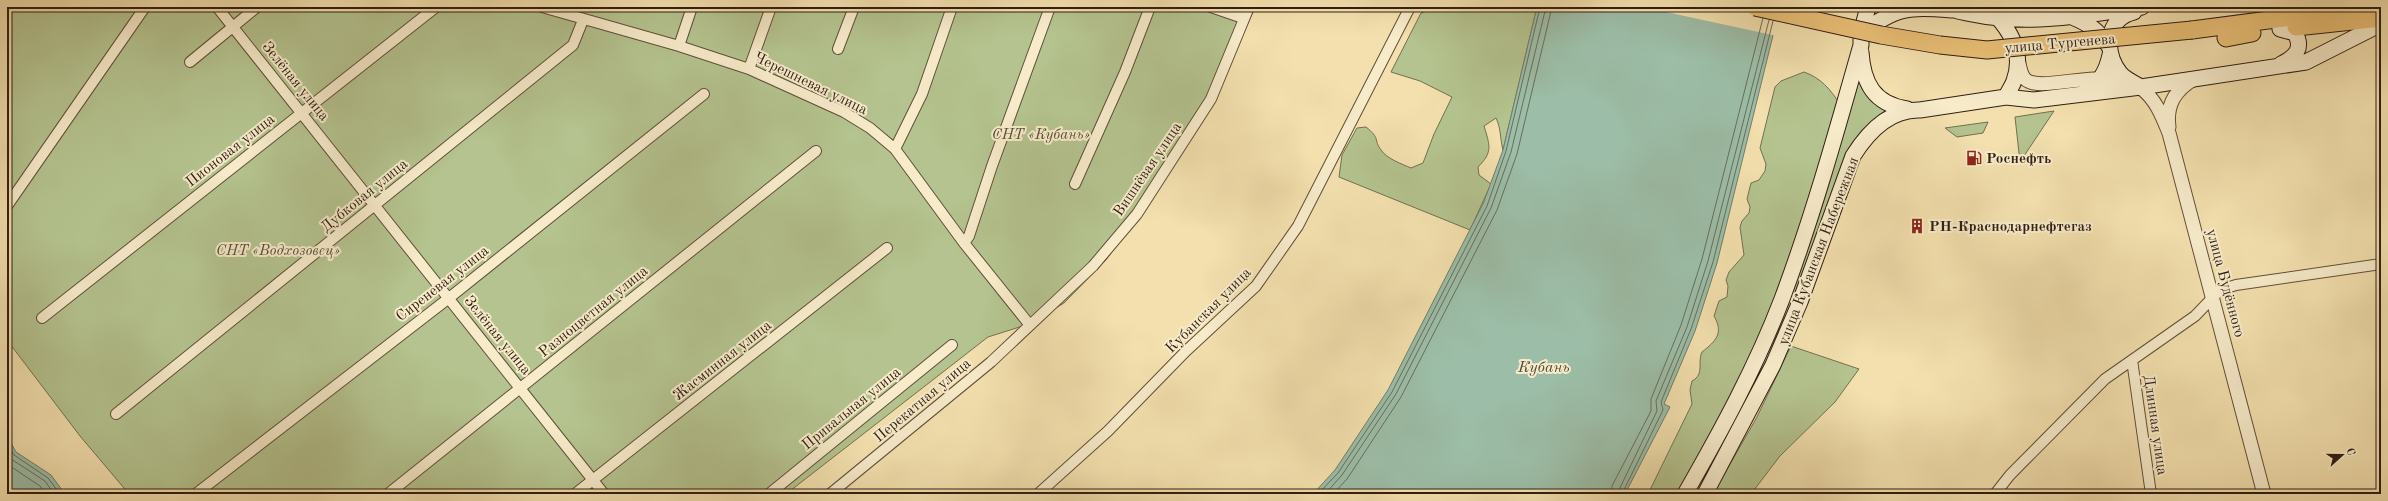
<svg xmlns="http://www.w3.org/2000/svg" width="2388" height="501" font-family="'Old Standard TT',serif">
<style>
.green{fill:#b4c38f;stroke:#727051}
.water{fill:#9cbda7;stroke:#717d6c}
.pier{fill:#f3e0ae}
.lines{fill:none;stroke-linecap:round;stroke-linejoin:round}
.shore{stroke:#666e5d;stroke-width:1}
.minor-casing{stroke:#614e3a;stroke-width:12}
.tertiary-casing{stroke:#614e3a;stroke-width:15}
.secondary-casing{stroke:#301e13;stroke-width:17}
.trunk-casing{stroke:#301e13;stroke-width:19}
.minor{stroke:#f7ebca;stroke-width:10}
.tertiary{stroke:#f7ebca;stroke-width:13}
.secondary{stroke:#f7ebca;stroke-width:15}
.trunk{stroke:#eac077;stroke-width:17}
.trunk-bridge-casing{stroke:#301e13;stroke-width:19;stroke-linecap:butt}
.trunk-bridge{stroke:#eac077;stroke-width:17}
.labels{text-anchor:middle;stroke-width:4;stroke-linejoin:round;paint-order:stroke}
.street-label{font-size:15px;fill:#301e13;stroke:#f7ebca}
.park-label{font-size:15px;font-style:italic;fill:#585038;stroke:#f7ebca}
.poi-label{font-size:15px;font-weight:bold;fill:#301e13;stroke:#f7ebca;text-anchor:start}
.water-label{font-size:16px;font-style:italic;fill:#504e3f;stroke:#f7ebca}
</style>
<rect width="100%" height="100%" fill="#f3e0ae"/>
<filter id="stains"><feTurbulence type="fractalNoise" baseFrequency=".005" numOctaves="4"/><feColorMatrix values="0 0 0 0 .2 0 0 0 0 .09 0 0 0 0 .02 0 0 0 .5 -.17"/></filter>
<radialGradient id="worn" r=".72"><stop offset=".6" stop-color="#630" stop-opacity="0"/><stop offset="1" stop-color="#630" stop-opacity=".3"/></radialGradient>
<!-- green -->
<path class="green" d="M 7,7 L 1255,7 L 1216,97 L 1137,218 L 1106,260 L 1064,303 L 1029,324 L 988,337 L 786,494 L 129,494 L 80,436 L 7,340 Z
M 1436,7 L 1537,7 L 1503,150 C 1500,139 1501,128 1496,118 L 1484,126 C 1490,146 1493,152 1478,167 L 1479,175 L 1491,184 L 1470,230 L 1339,177 L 1342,155 L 1357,128 L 1366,127 C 1381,139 1373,139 1381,150 C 1387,159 1402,164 1411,168 L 1423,163 L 1434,134 L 1452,97 L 1420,81 L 1391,72 L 1421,13 Z
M 1804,72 C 1821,78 1830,89 1840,104 C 1817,176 1796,249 1767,319 C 1741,379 1710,437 1678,494 L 1648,494 L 1692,404 L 1690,390 L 1692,381 C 1705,374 1697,363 1702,352 C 1716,341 1724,333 1714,316 L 1719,301 L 1727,297 L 1728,286 L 1726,280 L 1729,272 L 1744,255 L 1740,227 L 1742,221 L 1749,213 L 1750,207 L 1747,199 L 1751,183 L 1759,180 L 1765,171 L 1766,164 L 1760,148 L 1775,87 L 1781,81 Z
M 1859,74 L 1893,112 L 1880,117 L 1808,264 L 1772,354 L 1699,494 L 1690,494 L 1746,388 Z
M 2054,111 L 2020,162 L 2015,117 Z
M 1988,122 L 1983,133 L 1957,137 L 1945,128 Z
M 1791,346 L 1859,369 L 1835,402 L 1780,456 L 1751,494 L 1713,494 L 1757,417 Z"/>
<!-- water -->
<path class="water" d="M 1537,7 L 1780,7 L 1717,263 L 1695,331 L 1664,404 L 1670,407 L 1625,494 L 1313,494 L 1335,470 L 1388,390 L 1483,204 L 1503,150 Z
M 7,436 L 16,452 L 51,475 L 65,494 L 7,494 Z"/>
<!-- pier -->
<path class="pier" d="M 1643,7 L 1782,7 L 1777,36 Z"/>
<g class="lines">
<!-- shore -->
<path class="shore" d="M 7,444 L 14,455 L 48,478 L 60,494
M 7,454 L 11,459 L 45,481 L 54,494
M 7,464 L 40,486 L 46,494
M 1318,494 L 1338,473 L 1392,392 L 1487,206 L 1506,151 L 1540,7
M 1325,494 L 1342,475 L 1396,394 L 1491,208 L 1511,152 L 1546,7
M 1333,494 L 1347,479 L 1401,397 L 1497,210 L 1517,154 L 1552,7
M 1611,494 L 1612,486 L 1651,411 L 1651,399 L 1681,325 L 1702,259 L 1763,18
M 1617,494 L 1657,411 L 1656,401 L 1687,327 L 1708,261 L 1769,20
M 1622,494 L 1663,410 L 1661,402 L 1691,329 L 1713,262 L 1773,21"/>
<defs>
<path id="minor" d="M 217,7 L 604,494
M 542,7 L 679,46 L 749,69 L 844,112 L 870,128 L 895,149 L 964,243 L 1029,324
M 1211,7 L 1243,18
M 679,46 L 692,7
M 838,49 L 854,7
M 190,62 L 257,7
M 749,69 L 771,7
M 895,149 L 922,94 L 952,7
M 1075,184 L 1125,72 L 1150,7
M 7,206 L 145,7
M 964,243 L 969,236 L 992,166 L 1050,7
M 42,318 L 436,7
M 2132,360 L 2151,494
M 116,414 L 573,45 L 583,20
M 197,493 L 449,298 L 704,94
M 388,494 L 816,151
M 575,494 L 887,248
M 769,494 L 952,345
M 830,494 L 991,362 L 1093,266 L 1137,214 L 1211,99 L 1249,7
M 1038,494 L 1108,431 L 1186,351 L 1256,286 L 1298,226 L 1410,7
M 1995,494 L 2010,475 L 2105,379 L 2195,316 L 2220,290 L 2236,285 L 2381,264"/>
<path id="tertiary" d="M 2018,59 C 2020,66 2020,74 2025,79 C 2041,95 2111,63 2142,89 C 2156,100 2162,116 2169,133 L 2264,494
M 2169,127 C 2166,105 2175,90 2194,79"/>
<path id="secondary" d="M 1949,7 C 1955,12 1964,12 1972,14 C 2028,26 2086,15 2142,7
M 2134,12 C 2105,19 2104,52 2120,73 C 2125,79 2134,83 2141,87
M 2072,17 C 2089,24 2098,30 2108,45
M 1998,18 C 2014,36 2023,57 2014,81 C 2012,87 2008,91 2006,97
M 2280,29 L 2295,33 C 2304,49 2295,57 2281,64
M 1861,33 C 1898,6 1908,7 1953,10
M 1861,52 C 1863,83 1874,104 1907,109
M 2084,92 C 2100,82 2106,73 2110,55
M 1685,494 C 1721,431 1756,367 1782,299 C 1813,216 1837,130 1861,45 L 1861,33 L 1868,7
M 1705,494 L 1773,365 L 1800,302 L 1853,156 C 1868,132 1890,109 1920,110 L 2006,97 L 2034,100 L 2141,87 L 2306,62 L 2381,24"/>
<path id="trunk" d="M 2296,27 L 2381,18
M 2192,30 L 2368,7
M 2226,38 L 2252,33"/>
</defs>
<!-- minor casing -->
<use href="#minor" class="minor-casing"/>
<!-- tertiary casing -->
<use href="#tertiary" class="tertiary-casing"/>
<!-- secondary casing -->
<use href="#secondary" class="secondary-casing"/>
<!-- trunk casing -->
<use href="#trunk" class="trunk-casing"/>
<!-- minor -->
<use href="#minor" class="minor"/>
<!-- tertiary -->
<use href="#tertiary" class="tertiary"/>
<!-- secondary -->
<use href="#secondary" class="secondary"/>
<!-- trunk -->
<use href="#trunk" class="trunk"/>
<defs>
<path id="trunk-bridge" d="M 1755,7 L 1881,35 L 1940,45 L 1987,50 L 2192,30"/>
</defs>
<!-- trunk-bridge casing -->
<use href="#trunk-bridge" class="trunk-bridge-casing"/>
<!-- trunk-bridge -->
<use href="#trunk-bridge" class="trunk-bridge"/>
</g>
<!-- icons -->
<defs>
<symbol id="fuel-bare" viewBox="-9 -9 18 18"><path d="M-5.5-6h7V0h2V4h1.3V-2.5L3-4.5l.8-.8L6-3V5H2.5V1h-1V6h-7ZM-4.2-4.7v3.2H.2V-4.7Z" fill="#8f2418" stroke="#f7ebca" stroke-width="2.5" paint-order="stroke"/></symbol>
<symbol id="building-bare" viewBox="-9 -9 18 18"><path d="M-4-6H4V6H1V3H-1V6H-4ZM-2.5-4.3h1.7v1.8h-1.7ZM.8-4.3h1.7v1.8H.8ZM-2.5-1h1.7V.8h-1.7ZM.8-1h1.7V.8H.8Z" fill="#8f2418" stroke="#f7ebca" stroke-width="2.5" paint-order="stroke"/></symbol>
</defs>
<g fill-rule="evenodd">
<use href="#fuel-bare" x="1963" y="147" width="22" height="22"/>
<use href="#building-bare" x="1906" y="215" width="22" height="22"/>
</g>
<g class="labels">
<!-- street labels -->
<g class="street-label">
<text transform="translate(2060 43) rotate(-5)" y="5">улица Тургенева</text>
<text transform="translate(296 81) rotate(51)" y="5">Зелёная улица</text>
<text transform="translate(811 83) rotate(26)" y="5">Черешневая улица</text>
<text transform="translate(230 150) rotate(-38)" y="5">Пионовая улица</text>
<text transform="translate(1147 169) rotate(-56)" y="5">Вишнёвая улица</text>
<text transform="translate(364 195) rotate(-39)" y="5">Дубковая улица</text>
<text transform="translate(1818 251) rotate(-69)" y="5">улица Кубанская Набережная</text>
<text transform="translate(442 283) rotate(-38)" y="5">Сиреневая улица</text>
<text transform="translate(2226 283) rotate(75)" y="5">улица Будённого</text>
<text transform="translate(1208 310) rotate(-45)" y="5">Кубанская улица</text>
<text transform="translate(593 311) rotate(-39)" y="5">Разноцветная улица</text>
<text transform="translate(498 335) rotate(51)" y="5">Зелёная улица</text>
<text transform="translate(722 360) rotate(-38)" y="5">Жасминная улица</text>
<text transform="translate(922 400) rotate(-40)" y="5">Перекатная улица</text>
<text transform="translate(851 408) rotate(-39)" y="5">Привальная улица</text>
<text transform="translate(2156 425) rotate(82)" y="5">Длинная улица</text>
</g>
<!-- park labels -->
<g class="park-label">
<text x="1041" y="139">СНТ «Кубань»</text>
<text x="278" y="255">СНТ «Водхозовец»</text>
</g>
<!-- poi labels -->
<g class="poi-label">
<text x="1986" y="163">Роснефть</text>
<text x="1929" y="231">РН-Краснодарнефтегаз</text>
</g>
<!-- water labels -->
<g class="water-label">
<text x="1544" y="372">Кубань</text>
</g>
</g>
<!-- margin -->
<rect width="2388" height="501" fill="none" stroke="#f3e0ae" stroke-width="24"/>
<rect x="8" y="8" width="2372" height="485" fill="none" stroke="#301e13" stroke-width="2"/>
<rect x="12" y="12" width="2364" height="477" fill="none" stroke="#301e13"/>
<!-- north arrow -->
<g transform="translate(2342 455) rotate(69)" stroke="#f7ebca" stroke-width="3" paint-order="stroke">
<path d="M0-3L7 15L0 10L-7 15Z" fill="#301e13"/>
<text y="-6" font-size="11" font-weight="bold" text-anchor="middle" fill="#301e13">С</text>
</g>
<rect width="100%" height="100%" filter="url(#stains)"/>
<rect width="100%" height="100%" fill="url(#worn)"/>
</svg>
